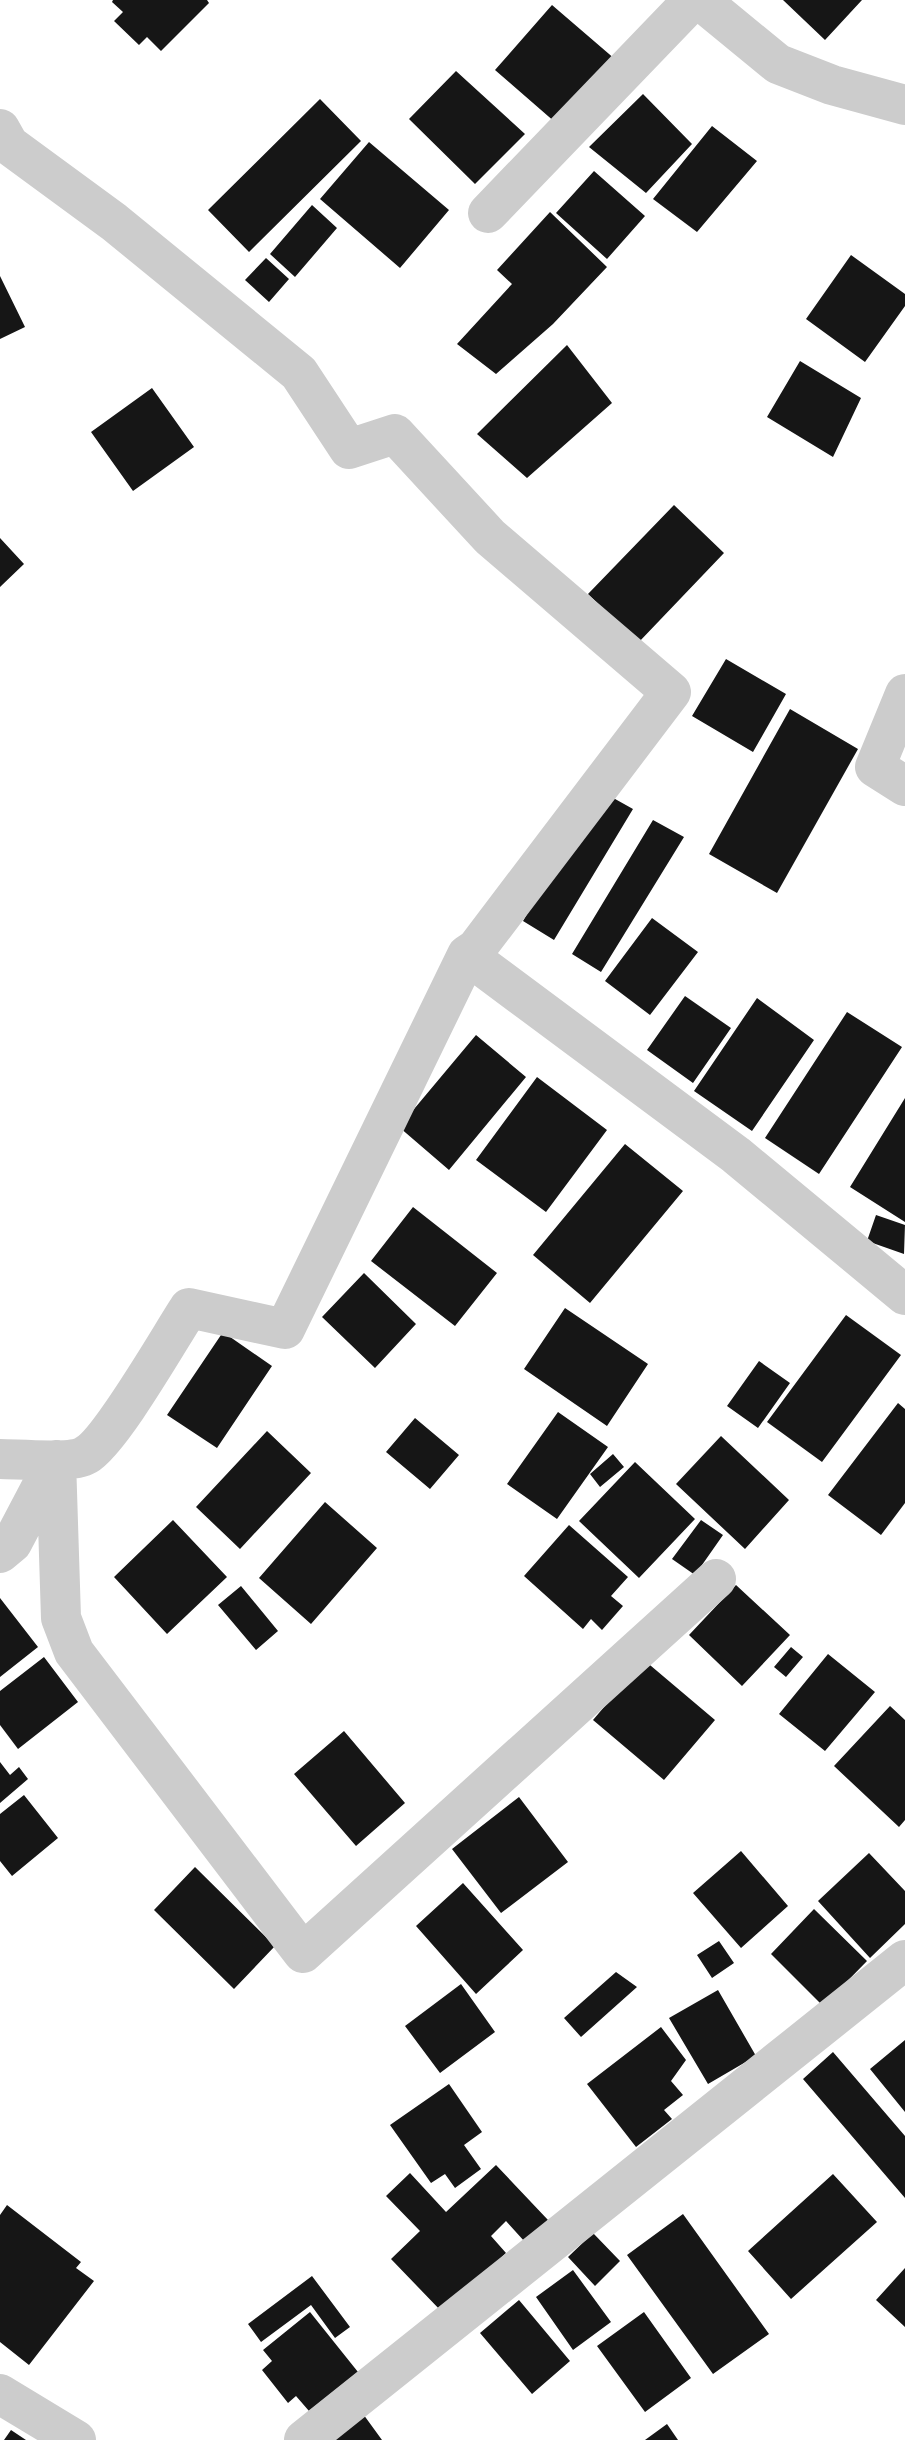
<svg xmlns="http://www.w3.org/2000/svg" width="905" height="2440" font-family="'Open Sans',sans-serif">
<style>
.building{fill:#161616}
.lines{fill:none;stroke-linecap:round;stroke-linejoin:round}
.street{stroke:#ccc;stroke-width:40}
</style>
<rect width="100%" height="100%" fill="#fff"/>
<!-- building -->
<path class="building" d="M 113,0 L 207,0 L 209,3 L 161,51 L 147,37 L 139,45 L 114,21 L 123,12 L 112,2 Z
M 783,0 L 862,0 L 825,40 Z
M 552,5 L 616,60 L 556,123 L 495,70 Z
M 456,71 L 525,134 L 475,184 L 409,119 Z
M 643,94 L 692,144 L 646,193 L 589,147 Z
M 320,99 L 361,141 L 249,252 L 208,210 Z
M 712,126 L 757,161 L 697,232 L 653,199 Z
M 369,142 L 449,210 L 400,268 L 320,199 Z
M 594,171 L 645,216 L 607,259 L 556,213 Z
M 312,205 L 337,228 L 295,277 L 270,254 Z
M 550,212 L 607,267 L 553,324 L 496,374 L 457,344 L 512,284 L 497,270 Z
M 851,255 L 905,294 L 905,306 L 865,362 L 806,319 Z
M 266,258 L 289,279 L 269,302 L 245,280 Z
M 0,276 L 25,327 L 0,339 Z
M 567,345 L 612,403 L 527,478 L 477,434 Z
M 800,361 L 861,398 L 833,457 L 767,417 Z
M 152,388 L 194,447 L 133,491 L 91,432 Z
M 674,505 L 724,553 L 638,643 L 588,594 Z
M 0,538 L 24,564 L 0,587 Z
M 726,659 L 786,694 L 753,752 L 692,716 Z
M 790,709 L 858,749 L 777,893 L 709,854 Z
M 599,790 L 633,809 L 554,940 L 523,921 Z
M 653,820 L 684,837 L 601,972 L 572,954 Z
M 652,918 L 698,952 L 650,1015 L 605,981 Z
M 685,996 L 731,1028 L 693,1083 L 647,1050 Z
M 757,998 L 814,1040 L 752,1131 L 694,1091 Z
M 847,1012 L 902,1047 L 819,1174 L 765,1138 Z
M 476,1035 L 526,1077 L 449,1170 L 399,1127 Z
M 537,1077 L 607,1130 L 546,1212 L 476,1160 Z
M 905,1098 L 905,1222 L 850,1187 Z
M 625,1144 L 683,1191 L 590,1303 L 533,1255 Z
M 413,1207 L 497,1273 L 455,1326 L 371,1261 Z
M 876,1215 L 905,1225 L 904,1254 L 867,1241 Z
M 364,1273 L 416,1324 L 375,1368 L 322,1317 Z
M 565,1308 L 648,1364 L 607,1426 L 524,1369 Z
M 846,1315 L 901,1355 L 822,1462 L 767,1422 Z
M 223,1332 L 272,1366 L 217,1448 L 167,1415 Z
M 759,1361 L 790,1383 L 758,1428 L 727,1406 Z
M 898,1403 L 905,1409 L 905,1503 L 881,1535 L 828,1495 Z
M 558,1412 L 608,1447 L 557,1519 L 507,1484 Z
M 415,1418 L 459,1455 L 430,1489 L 386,1452 Z
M 267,1431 L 311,1473 L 240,1549 L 196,1507 Z
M 721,1436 L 789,1500 L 745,1549 L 676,1484 Z
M 613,1454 L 624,1467 L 600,1487 L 590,1474 Z
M 635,1462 L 695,1519 L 639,1578 L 579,1521 Z
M 325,1502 L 377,1548 L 311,1624 L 259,1578 Z
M 173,1520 L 227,1577 L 167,1634 L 114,1577 Z
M 701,1520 L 723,1535 L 695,1575 L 672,1559 Z
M 569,1525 L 628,1577 L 611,1596 L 623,1606 L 602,1630 L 591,1619 L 583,1629 L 524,1576 Z
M 736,1585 L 790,1635 L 742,1686 L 689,1635 Z
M 241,1586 L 278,1631 L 256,1650 L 218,1605 Z
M 0,1598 L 38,1647 L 0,1677 Z
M 791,1647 L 803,1657 L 786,1677 L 774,1667 Z
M 828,1654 L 875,1692 L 825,1751 L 779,1714 Z
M 44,1657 L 78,1702 L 18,1749 L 0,1725 L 0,1691 Z
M 644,1660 L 715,1720 L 664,1780 L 593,1720 Z
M 890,1706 L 905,1720 L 905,1820 L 899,1827 L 834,1766 Z
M 344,1731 L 405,1803 L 356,1846 L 294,1774 Z
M 0,1762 L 10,1775 L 19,1767 L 28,1779 L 0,1803 Z
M 24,1795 L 58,1838 L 12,1876 L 0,1861 L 0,1814 Z
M 519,1797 L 568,1862 L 501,1913 L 452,1849 Z
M 741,1851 L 788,1906 L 741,1948 L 693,1893 Z
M 869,1853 L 905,1891 L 905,1924 L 870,1958 L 818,1901 Z
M 195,1867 L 275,1946 L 234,1989 L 154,1910 Z
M 463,1883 L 523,1950 L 476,1994 L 416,1926 Z
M 814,1909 L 867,1961 L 823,2006 L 771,1954 Z
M 719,1941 L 734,1963 L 712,1978 L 697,1955 Z
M 616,1972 L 637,1987 L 581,2037 L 564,2018 Z
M 461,1984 L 495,2032 L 440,2073 L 405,2026 Z
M 718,1990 L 756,2056 L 708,2084 L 669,2018 Z
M 661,2027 L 686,2060 L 671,2081 L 683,2095 L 664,2110 L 672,2119 L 636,2147 L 587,2084 Z
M 905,2040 L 905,2112 L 870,2069 Z
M 833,2052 L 905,2136 L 905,2198 L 803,2079 Z
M 449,2084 L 482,2132 L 464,2145 L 481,2169 L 455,2188 L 445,2174 L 431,2183 L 390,2125 Z
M 496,2165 L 548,2220 L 525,2242 L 506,2221 L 491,2236 L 506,2253 L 443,2313 L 391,2259 L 420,2231 L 386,2196 L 410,2173 L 446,2212 Z
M 833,2174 L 877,2222 L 791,2299 L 748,2251 Z
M 7,2205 L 81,2262 L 76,2268 L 94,2281 L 29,2365 L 0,2342 L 0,2215 Z
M 683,2214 L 769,2334 L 713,2374 L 627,2255 Z
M 593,2233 L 620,2261 L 595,2286 L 568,2257 Z
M 905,2268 L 905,2327 L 876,2300 Z
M 573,2270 L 611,2322 L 573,2350 L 536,2297 Z
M 312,2276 L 350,2327 L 335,2338 L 311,2305 L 261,2342 L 248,2324 Z
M 519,2300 L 570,2361 L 532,2394 L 480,2333 Z
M 310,2312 L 358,2372 L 309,2411 L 296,2396 L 288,2403 L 262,2370 L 272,2361 L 263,2350 Z
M 644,2312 L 691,2378 L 645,2412 L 597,2346 Z
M 358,2407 L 382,2440 L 312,2440 Z
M 667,2424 L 678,2440 L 645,2440 Z
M 11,2430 L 26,2440 L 4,2440 Z"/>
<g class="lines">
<!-- street -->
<path class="street" d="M 700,0 L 778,64 L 832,85 L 905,105
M 0,129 L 9,145 L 114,222 L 299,373 L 349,449 L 395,434 L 490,537 L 671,692 L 476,949 L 467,955 L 285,1329 L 189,1308 C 170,1337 111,1441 86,1455 C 72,1464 18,1459 0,1459
M 488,213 L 693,0
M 905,694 L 875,767 L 905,786
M 467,955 L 736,1155 L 905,1295
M 56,1460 L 61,1618 L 74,1652 L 303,1953 L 716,1579
M 0,1553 L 12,1543 L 54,1463
M 0,2394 L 76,2440
M 304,2440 L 905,1960"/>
</g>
</svg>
